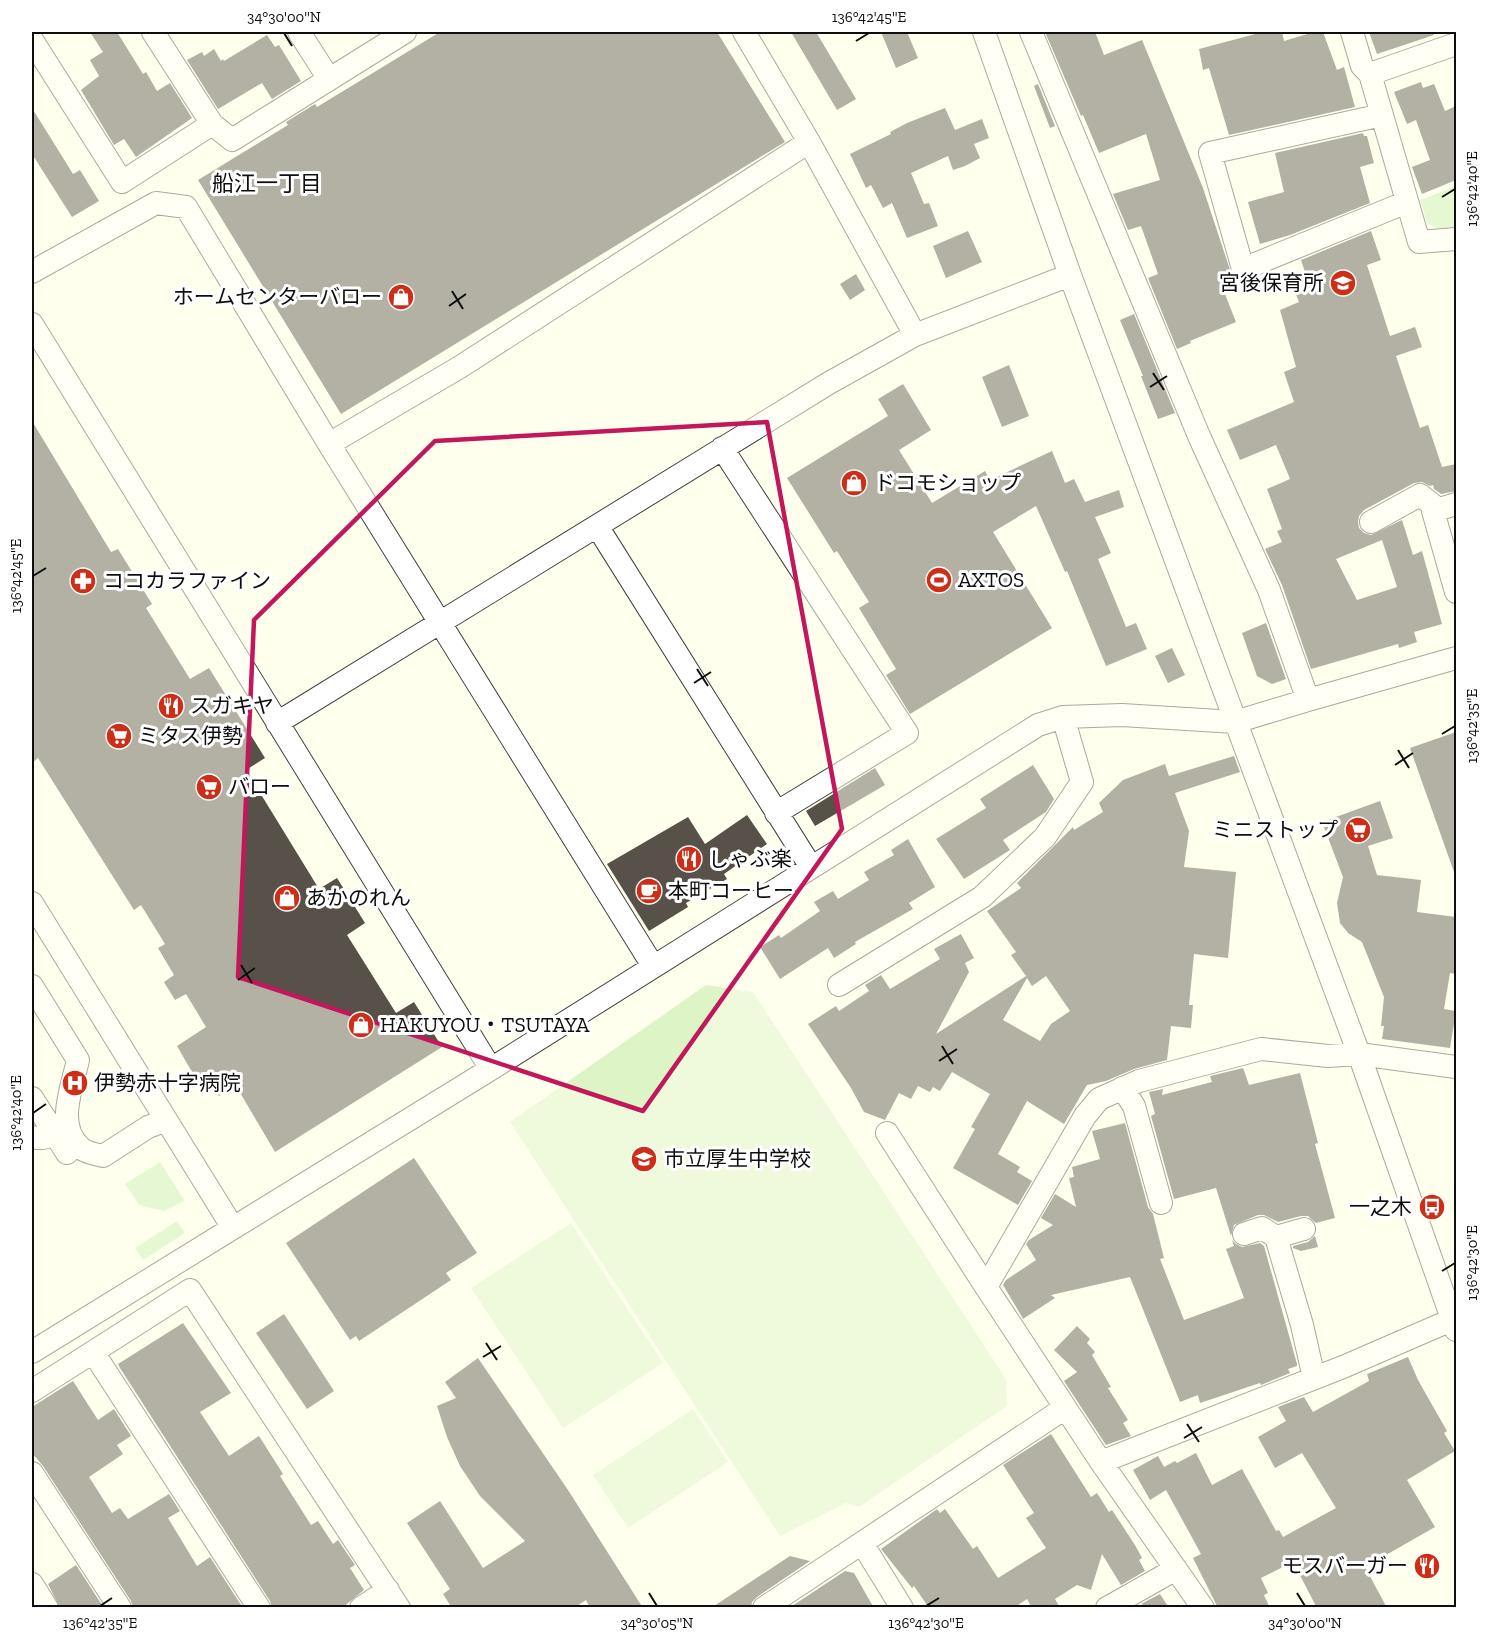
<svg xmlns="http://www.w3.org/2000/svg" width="1488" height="1639" font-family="'Zilla Slab','Noto Sans JP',serif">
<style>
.green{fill:#c7eeb3}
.pitch{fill:#dcf4c6}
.building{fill:#585149;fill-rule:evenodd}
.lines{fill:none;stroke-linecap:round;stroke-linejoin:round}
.minor-casing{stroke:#414141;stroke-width:24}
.minor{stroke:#fff;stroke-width:22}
.marked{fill:none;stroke:#c2185b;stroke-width:4.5;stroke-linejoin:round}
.ticks{fill:none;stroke:#0e0e0e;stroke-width:2}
.labels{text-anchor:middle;stroke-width:6;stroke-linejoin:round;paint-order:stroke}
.poi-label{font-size:21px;fill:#0e0e0e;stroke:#fff;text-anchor:start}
.neighbourhood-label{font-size:22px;fill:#0e0e0e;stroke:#fff}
.neatline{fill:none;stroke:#0e0e0e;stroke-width:2}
.ticks-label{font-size:15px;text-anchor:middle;fill:#0e0e0e}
</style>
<rect width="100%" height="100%" fill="#ffe"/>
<!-- green -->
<path class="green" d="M 1456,186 L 1456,228 L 1441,230 L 1427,223 L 1420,200 Z
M 160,1162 L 185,1201 L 164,1211 L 139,1205 L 125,1184 Z
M 177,1221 L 185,1233 L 143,1260 L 135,1248 Z"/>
<!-- pitch -->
<path class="pitch" d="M 706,985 L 753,992 L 1006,1379 L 1007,1406 L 859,1507 L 846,1503 L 780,1536 L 510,1122 Z
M 571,1223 L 663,1363 L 563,1428 L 471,1288 Z
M 693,1409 L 728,1462 L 628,1528 L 593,1475 Z"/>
<!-- building -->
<path class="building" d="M 90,32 L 117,32 L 143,74 L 146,72 L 157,91 L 170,83 L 192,118 L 136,157 L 124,139 L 114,145 L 81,90 L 99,76 L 90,60 L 103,52 Z
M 440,32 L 717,32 L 785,142 L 341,414 L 198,180 L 288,125 L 286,122 L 315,104 L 317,107 Z
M 791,32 L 816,32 L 856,99 L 837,110 Z
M 881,32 L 907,32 L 918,58 L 896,68 Z
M 1045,32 L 1095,32 L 1104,55 L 1142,40 L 1203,188 L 1233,279 L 1221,284 L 1236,322 L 1190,341 L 1191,343 L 1177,349 L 1148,278 L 1158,274 L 1141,226 L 1128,230 L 1113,194 L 1160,180 L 1146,134 L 1099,153 L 1083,115 L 1081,116 Z
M 1263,32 L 1282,32 L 1284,41 L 1314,32 L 1323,32 L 1337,70 L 1344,67 L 1355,107 L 1229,135 L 1209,68 L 1203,70 L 1199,49 Z
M 1369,32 L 1433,32 L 1434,35 L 1377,54 Z
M 267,35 L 275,47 L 279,45 L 301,81 L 272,99 L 262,83 L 218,109 L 187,60 L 202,52 L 204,56 L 214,49 L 221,61 L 223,59 L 224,61 Z
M 1421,82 L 1423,88 L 1434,84 L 1445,111 L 1456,106 L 1456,180 L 1422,194 L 1412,167 L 1430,160 L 1416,120 L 1407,124 L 1394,92 Z
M 1038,84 L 1055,126 L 1050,128 L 1034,86 Z
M 32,108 L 73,174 L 80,170 L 99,201 L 72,217 L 32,154 Z
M 945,108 L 955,130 L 982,119 L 989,138 L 974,144 L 980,158 L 965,166 L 953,170 L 948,156 L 911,173 L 924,204 L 929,203 L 938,226 L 907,238 L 892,203 L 883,208 L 871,185 L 866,188 L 850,154 L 891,134 L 890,132 L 907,123 Z
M 1363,133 L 1364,136 L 1367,136 L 1374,163 L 1360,167 L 1370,203 L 1290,235 L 1260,244 L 1248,202 L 1284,192 L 1275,153 Z
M 968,231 L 982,262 L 946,278 L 933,246 Z
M 1371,231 L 1381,260 L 1367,265 L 1390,336 L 1415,327 L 1422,347 L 1396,356 L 1420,428 L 1428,425 L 1442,467 L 1456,464 L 1456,491 L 1441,494 L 1434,489 L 1433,485 L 1430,486 L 1422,482 L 1414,483 L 1364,510 L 1359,516 L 1358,522 L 1359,528 L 1364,533 L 1371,535 L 1402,520 L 1413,555 L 1422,551 L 1442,624 L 1414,632 L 1417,642 L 1399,648 L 1398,644 L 1311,669 L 1282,585 L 1265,549 L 1282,542 L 1277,531 L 1282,529 L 1267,489 L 1290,479 L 1276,445 L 1240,460 L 1227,430 L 1294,402 L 1284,372 L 1296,367 L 1280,310 L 1299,302 L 1289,277 L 1305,272 L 1301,260 ZM 1382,540 L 1397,587 L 1357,600 L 1336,559 Z
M 856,274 L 865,290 L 850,300 L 840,284 Z
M 1134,314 L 1175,413 L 1158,419 L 1141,376 L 1143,376 L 1120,320 Z
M 1009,365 L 1029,416 L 1002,427 L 982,377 Z
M 903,384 L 931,430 L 899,450 L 932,503 L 985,471 L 990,480 L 1052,451 L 1065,483 L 1074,479 L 1085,502 L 1119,490 L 1124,507 L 1095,517 L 1111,553 L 1098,559 L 1126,627 L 1136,623 L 1147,649 L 1106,666 L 1067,571 L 1065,572 L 1036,506 L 993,532 L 1052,628 L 910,714 L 886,675 L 896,669 L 859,608 L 869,602 L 837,551 L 834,553 L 787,478 L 888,416 L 878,399 Z
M 32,421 L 111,552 L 118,549 L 152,604 L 146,608 L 190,679 L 209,668 L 265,758 L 246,770 L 319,889 L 337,878 L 365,923 L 347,935 L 396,1013 L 414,1002 L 442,1047 L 275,1152 L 236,1086 L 219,1096 L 205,1074 L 196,1079 L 177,1046 L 206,1027 L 186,994 L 175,1000 L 164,982 L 174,975 L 158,948 L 165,944 L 141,905 L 134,910 L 38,758 L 32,763 Z
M 1266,623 L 1286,679 L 1272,684 L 1257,676 L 1242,633 Z
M 1172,648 L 1185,675 L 1168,683 L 1155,656 Z
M 1456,732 L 1456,871 L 1454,872 L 1410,748 Z
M 1234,756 L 1240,772 L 1175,793 L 1189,831 L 1184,867 L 1236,872 L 1228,958 L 1194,954 L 1189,1005 L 1193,1005 L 1191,1028 L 1171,1026 L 1167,1060 L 1134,1069 L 1106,1081 L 1087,1085 L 1064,1124 L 1027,1101 L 998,1154 L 1020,1167 L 1017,1172 L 1032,1181 L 1018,1205 L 953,1168 L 975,1129 L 971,1127 L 990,1094 L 952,1072 L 940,1091 L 933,1087 L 930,1092 L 918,1086 L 911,1099 L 899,1093 L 885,1120 L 864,1112 L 851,1088 L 808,1024 L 836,1006 L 839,1011 L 869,991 L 865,985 L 881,975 L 890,989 L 940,959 L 934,949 L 961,934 L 974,958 L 965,963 L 969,972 L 936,1034 L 1026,976 L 1011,955 L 1016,952 L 987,911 L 1021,888 L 1017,883 L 1073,827 L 1074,830 L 1103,812 L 1099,803 L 1123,780 L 1165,764 L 1169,776 ZM 1046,976 L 1070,1011 L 1051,1024 L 1040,1041 L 1003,1020 L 1027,978 L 1032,986 Z
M 1033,765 L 1054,799 L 1046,812 L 1003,840 L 1010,850 L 964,879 L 936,839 L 986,808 L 980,799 Z
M 875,768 L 885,785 L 815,826 L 806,811 Z
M 1380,801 L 1393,838 L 1368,846 L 1377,875 L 1421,880 L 1417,912 L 1456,917 L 1456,974 L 1450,973 L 1444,1009 L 1456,1011 L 1450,1048 L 1382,1039 L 1384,1026 L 1381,1026 L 1384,997 L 1362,942 L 1348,933 L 1340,923 L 1337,903 L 1343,877 L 1322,822 Z
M 747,815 L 767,844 L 724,874 L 727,879 L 686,903 L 688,907 L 649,931 L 607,864 L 688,817 L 705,844 Z
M 908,839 L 935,887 L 909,903 L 913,909 L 855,942 L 856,944 L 834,958 L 828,948 L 780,979 L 760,947 L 779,935 L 781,938 L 820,911 L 814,902 L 833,891 L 838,899 L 869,880 L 864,872 L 894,855 L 891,850 Z
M 1243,1068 L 1249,1085 L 1300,1073 L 1318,1143 L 1315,1144 L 1335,1218 L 1316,1223 L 1308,1216 L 1301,1216 L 1278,1222 L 1264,1215 L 1258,1215 L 1234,1225 L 1231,1236 L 1216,1188 L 1174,1199 L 1151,1116 L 1155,1114 L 1149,1092 L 1163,1089 L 1162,1095 L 1212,1082 L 1210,1076 Z
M 1125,1123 L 1148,1207 L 1153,1214 L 1164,1258 L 1160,1259 L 1184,1320 L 1244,1298 L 1226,1249 L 1234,1246 L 1232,1240 L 1236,1244 L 1242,1247 L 1260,1243 L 1264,1246 L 1297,1364 L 1297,1366 L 1288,1369 L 1290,1373 L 1261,1385 L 1260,1383 L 1200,1403 L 1198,1395 L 1180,1402 L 1130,1277 L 1051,1295 L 1055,1298 L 1023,1319 L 1022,1317 L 1003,1285 L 1006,1280 L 1036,1260 L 1026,1244 L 1029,1240 L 1053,1225 L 1041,1218 L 1055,1194 L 1076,1207 L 1069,1178 L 1074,1177 L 1072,1167 L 1100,1159 L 1092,1131 Z
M 414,1158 L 477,1253 L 446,1273 L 451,1280 L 359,1341 L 356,1336 L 350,1340 L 286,1243 Z
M 1315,1236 L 1318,1247 L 1301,1251 L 1293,1248 L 1293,1246 L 1308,1242 Z
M 284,1314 L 334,1391 L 307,1409 L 256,1333 Z
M 183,1323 L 231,1393 L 200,1412 L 229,1456 L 259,1436 L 283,1474 L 280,1476 L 311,1525 L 318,1521 L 333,1544 L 338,1540 L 355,1565 L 350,1568 L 364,1590 L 342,1608 L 272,1608 L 270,1601 L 120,1368 L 118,1364 Z
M 1077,1326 L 1090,1339 L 1087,1343 L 1095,1352 L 1092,1355 L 1111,1387 L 1108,1388 L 1128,1420 L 1123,1423 L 1131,1436 L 1106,1445 L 1064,1381 L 1077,1372 L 1054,1350 Z
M 1408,1357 L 1418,1380 L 1447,1431 L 1444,1433 L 1455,1451 L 1407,1480 L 1435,1527 L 1365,1567 L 1387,1608 L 1317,1608 L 1293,1562 L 1261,1578 L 1268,1593 L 1264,1595 L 1270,1608 L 1218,1608 L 1193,1558 L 1201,1554 L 1166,1490 L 1150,1500 L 1133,1470 L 1158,1456 L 1164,1467 L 1175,1461 L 1177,1463 L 1196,1453 L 1212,1485 L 1242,1469 L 1276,1531 L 1279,1530 L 1283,1537 L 1336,1508 L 1302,1453 L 1275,1468 L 1258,1437 L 1286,1421 L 1278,1407 L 1304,1397 L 1313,1412 L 1369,1381 L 1367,1374 Z
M 478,1358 L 568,1490 L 643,1608 L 590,1608 L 586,1600 L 574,1608 L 452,1608 L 443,1594 L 450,1589 L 407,1523 L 440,1501 L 483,1568 L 525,1541 L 480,1496 L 460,1466 L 447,1437 L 437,1406 L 456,1398 L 445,1382 Z
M 73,1381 L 98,1420 L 114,1409 L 131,1436 L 117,1445 L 123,1454 L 89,1477 L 112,1513 L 120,1508 L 128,1519 L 169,1494 L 180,1511 L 168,1518 L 197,1566 L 210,1557 L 243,1608 L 133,1608 L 131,1601 L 43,1466 L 32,1453 L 32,1407 Z
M 1051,1434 L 1091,1497 L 1097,1493 L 1109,1512 L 1112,1510 L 1135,1545 L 1142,1558 L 1139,1560 L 1145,1571 L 1121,1585 L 1102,1554 L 1091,1590 L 1077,1585 L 1055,1599 L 1060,1608 L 1032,1608 L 1027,1599 L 1014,1608 L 929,1608 L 914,1586 L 912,1588 L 881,1549 L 937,1509 L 940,1513 L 945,1509 L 973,1549 L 977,1546 L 998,1578 L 1046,1548 L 1026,1518 L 1034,1513 L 1003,1465 Z
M 790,1556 L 810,1561 L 757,1597 L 752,1602 L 751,1608 L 711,1608 Z
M 76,1565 L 104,1608 L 60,1608 L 48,1584 Z
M 845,1571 L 854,1573 L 874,1608 L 789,1608 Z
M 1160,1594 L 1169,1608 L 1152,1608 L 1141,1604 Z"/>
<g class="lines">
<defs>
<path id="minor" d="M 153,32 L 212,124 L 232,140 L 405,32
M 299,32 L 329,79
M 744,32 L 809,142 L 915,335
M 984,32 L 1070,275 L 1359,1054 L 1456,1330
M 1031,32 L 1199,436 L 1269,590 L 1308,700
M 1352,32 L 1362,66 L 1370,74 L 1419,242 L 1456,239
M 32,40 L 122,182 L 212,124
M 1370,74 L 1456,44
M 1382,115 L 1210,153 L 1243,269 L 1407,202
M 32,272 L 156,203 L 186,207 L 329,444 L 653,966
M 32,324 L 491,1069
M 329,444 L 460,367 L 809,142
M 722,448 L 907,733 L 776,813
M 1456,504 L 1433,511 L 1456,592
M 1371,522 L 1420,495 L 1439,510
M 597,526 L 811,867
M 277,723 L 829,383 L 915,335 L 1070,275
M 32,903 L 233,1228 L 491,1069 L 1038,725 L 1063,717 L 1122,715 L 1235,722 L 1308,700 L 1456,658
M 839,985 L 982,897 L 1045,837 L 1082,782 L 1063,717
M 32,986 L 78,1060 C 72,1087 55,1127 81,1148 C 86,1153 96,1154 103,1156 L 148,1127 L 166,1120
M 1456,1067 L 1359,1054 L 1328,1056 L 1261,1049 L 1139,1081 L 1099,1099 L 1085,1116 L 986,1287 L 1101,1462 L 1343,1367 L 1456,1318
M 1122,1088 L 1134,1106 L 1161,1203
M 32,1098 L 67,1153
M 887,1133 L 986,1287
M 32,1137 C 46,1141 56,1134 63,1122
M 1304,1229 L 1276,1237 L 1302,1325 L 1314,1378
M 1244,1234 L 1262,1228 L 1276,1237
M 32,1352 L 233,1228
M 93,1352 L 259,1608
M 32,1391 L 190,1290 L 399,1608
M 1101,1462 L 1203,1608
M 32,1473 L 120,1608
M 862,1543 L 902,1608
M 32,1584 L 47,1608
M 361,1608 L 388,1590
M 764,1608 L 1065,1408
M 1107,1608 L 1176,1569"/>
</defs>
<!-- minor casing -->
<use href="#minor" class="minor-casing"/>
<!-- minor -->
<use href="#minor" class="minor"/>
</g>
<!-- marked area -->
<path d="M0 0H1488V1639H0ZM 767,422 L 842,829 L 643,1111 L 238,977 L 254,620 L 435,441 Z" fill="#ffe" fill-opacity=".55" fill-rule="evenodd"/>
<path class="marked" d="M 767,422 L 842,829 L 643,1111 L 238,977 L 254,620 L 435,441 Z"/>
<!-- ticks -->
<path class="ticks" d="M 284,33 L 292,46M 856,41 L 869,33M 1442,197 L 1455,189M 452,291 L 463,309M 449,306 L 466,294M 1153,373 L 1164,390M 1150,387 L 1167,376M 33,576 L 46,568M 697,669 L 708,686M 694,683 L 711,672M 1442,734 L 1455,726M 1398,750 L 1409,768M 1395,765 L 1413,753M 241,965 L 252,983M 238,980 L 255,968M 942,1046 L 953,1064M 939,1061 L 957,1049M 33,1113 L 46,1104M 1442,1271 L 1455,1263M 486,1343 L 497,1360M 483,1357 L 501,1346M 1187,1424 L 1199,1442M 1184,1438 L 1202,1427M 649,1593 L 657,1606M 1297,1593 L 1305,1606M 100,1606 L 112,1598M 926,1606 L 939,1598"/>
<!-- icons -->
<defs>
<symbol id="school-disc" viewBox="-11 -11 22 22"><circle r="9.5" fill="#cd2e17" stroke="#fff"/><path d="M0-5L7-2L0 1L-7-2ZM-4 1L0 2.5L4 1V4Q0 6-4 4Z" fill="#fff"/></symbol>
<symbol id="shop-disc" viewBox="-11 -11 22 22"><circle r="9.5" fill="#cd2e17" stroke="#fff"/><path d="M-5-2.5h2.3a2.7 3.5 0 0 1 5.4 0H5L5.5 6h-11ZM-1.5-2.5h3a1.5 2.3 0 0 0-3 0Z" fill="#fff"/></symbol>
<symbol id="stadium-disc" viewBox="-11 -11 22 22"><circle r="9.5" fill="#cd2e17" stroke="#fff"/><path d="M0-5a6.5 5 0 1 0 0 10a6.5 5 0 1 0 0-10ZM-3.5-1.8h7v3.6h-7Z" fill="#fff"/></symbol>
<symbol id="pharmacy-disc" viewBox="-11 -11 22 22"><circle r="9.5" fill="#cd2e17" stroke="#fff"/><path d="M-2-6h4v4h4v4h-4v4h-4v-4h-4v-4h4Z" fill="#fff"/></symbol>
<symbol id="restaurant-disc" viewBox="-11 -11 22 22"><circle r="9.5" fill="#cd2e17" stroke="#fff"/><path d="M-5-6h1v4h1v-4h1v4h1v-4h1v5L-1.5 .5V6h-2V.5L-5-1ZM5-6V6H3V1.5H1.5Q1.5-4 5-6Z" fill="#fff"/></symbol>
<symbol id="supermarket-disc" viewBox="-11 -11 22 22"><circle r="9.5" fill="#cd2e17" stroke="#fff"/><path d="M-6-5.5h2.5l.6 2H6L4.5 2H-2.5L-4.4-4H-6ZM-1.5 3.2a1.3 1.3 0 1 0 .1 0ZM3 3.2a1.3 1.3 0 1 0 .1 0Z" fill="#fff"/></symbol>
<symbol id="cafe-disc" viewBox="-11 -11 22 22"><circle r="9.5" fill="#cd2e17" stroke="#fff"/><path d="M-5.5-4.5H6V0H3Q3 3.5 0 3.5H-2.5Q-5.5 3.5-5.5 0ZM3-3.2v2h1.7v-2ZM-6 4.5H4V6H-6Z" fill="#fff"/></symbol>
<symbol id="hospital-disc" viewBox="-11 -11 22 22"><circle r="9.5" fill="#cd2e17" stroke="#fff"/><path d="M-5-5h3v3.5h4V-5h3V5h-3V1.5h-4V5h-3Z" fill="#fff"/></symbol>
<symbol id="bus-disc" viewBox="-11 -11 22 22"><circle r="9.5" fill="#cd2e17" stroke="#fff"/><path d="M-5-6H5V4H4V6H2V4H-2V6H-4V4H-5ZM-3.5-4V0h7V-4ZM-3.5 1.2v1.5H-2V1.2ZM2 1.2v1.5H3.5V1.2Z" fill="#fff"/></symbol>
</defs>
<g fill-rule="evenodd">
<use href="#school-disc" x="1328" y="268" width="30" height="30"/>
<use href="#shop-disc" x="386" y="282" width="30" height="30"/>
<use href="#shop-disc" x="839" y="468" width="30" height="30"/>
<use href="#stadium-disc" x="924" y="565" width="30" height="30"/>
<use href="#pharmacy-disc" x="68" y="566" width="30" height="30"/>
<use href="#restaurant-disc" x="156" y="691" width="30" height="30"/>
<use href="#supermarket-disc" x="104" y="721" width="30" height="30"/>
<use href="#supermarket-disc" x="194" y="772" width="30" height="30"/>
<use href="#supermarket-disc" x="1343" y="815" width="30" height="30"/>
<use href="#restaurant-disc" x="674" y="844" width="30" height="30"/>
<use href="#cafe-disc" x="634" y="876" width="30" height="30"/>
<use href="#shop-disc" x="272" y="883" width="30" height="30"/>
<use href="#shop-disc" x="346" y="1010" width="30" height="30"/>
<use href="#hospital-disc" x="60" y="1068" width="30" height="30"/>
<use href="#school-disc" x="629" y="1144" width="30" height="30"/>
<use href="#bus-disc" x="1417" y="1192" width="30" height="30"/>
<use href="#restaurant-disc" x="1412" y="1551" width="30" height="30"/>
</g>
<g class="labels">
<!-- poi labels -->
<g class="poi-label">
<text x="1324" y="290" text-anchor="end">宮後保育所</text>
<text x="382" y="304" text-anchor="end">ホームセンターバロー</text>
<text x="874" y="490">ドコモショップ</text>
<text x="958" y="587">AXTOS</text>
<text x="103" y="588">ココカラファイン</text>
<text x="190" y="713">スガキヤ</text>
<text x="138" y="743">ミタス伊勢</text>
<text x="228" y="794">バロー</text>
<text x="1338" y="837" text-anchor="end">ミニストップ</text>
<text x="708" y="866">しゃぶ楽</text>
<text x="668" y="898">本町コーヒー</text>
<text x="306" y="905">あかのれん</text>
<text x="380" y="1032">HAKUYOU・TSUTAYA</text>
<text x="94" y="1090">伊勢赤十字病院</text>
<text x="664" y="1166">市立厚生中学校</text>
<text x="1412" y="1214" text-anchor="end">一之木</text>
<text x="1408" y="1573" text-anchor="end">モスバーガー</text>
</g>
<!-- neighbourhood labels -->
<g class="neighbourhood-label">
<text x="267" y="191">船江一丁目</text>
</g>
</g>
<!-- border -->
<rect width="1488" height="1639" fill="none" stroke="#ffffff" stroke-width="66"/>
<rect x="33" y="33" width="1422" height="1573" class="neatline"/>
<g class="ticks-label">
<text x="284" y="22">34°30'00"N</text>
<text x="869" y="22">136°42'45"E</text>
<text transform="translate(1472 189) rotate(-90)" y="5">136°42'40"E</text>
<text transform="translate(16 576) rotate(-90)" y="5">136°42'45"E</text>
<text transform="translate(1472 726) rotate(-90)" y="5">136°42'35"E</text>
<text transform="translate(16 1113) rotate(-90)" y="5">136°42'40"E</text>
<text transform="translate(1472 1263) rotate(-90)" y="5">136°42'30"E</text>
<text x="100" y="1628">136°42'35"E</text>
<text x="657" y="1628">34°30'05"N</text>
<text x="926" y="1628">136°42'30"E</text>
<text x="1305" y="1628">34°30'00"N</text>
</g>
</svg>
